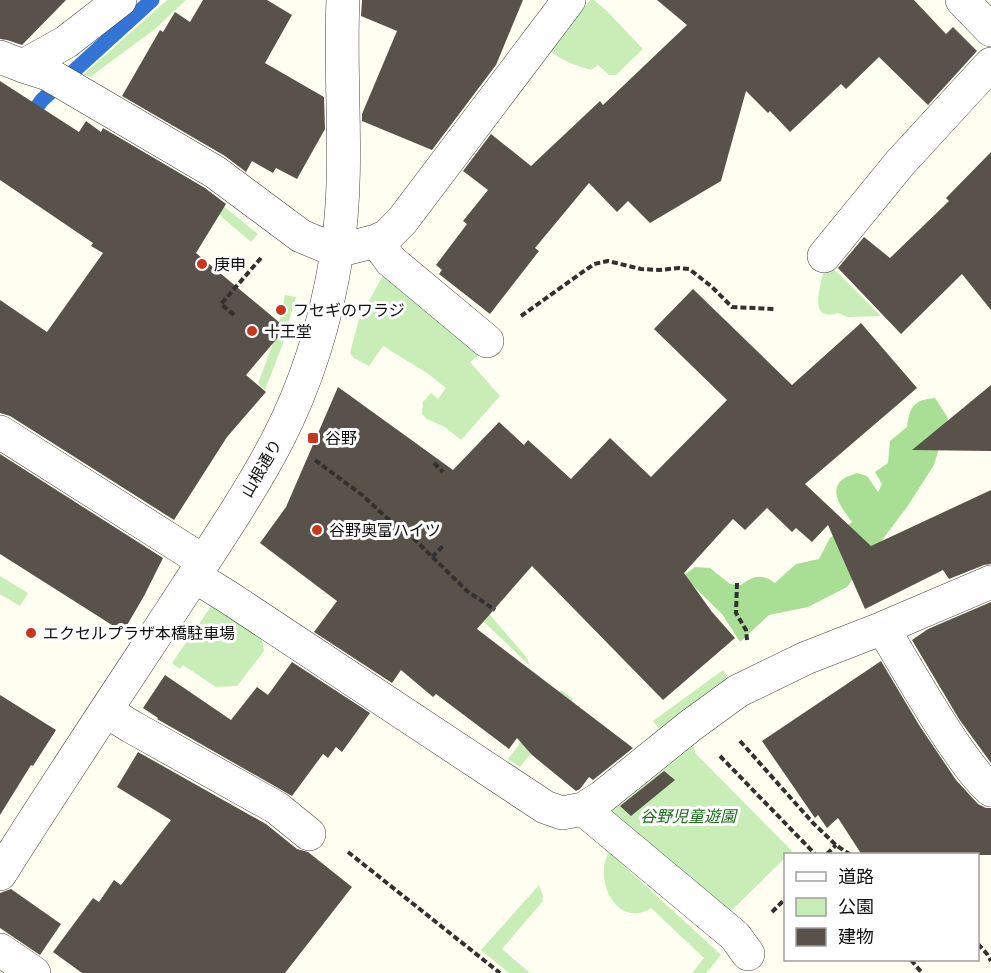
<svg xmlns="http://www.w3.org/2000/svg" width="991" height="973" font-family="'Libre Baskerville','Noto Sans JP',serif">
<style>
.green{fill:#c8edb7}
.forest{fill:#a8df95}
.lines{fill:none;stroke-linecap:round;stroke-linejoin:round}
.stream{stroke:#3375d7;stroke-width:15}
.building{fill:#58524a}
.minor-casing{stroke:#424242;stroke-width:34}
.path{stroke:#313131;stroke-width:4;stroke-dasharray:6 3;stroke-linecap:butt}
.minor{stroke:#fff;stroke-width:33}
.poi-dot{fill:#c9361c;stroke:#fff;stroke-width:2}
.labels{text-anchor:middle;stroke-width:6;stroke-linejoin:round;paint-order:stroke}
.poi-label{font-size:16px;fill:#0f0f0f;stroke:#fff;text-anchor:start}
.street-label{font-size:16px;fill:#0f0f0f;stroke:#fff}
.park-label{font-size:16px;font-style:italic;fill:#1b6c1a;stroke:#fff}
</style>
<rect width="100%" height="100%" fill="#fffff1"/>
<!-- green -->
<path class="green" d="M 167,0 L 186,0 L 155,29 L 90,77 L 83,75 Z
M 590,0 L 594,0 L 606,10 L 643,49 L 616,75 L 609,75 L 598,65 L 591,70 C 574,65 563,61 550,51 Z
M 222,205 L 258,234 L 251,242 L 217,213 Z
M 830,265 L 881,316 L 847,317 L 838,313 C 815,320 817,302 820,287 C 821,282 822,276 824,272 C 826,270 828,267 830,265 Z
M 386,270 L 483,352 L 470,362 L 500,396 L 461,440 L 445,427 L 427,419 L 422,414 L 423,402 L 431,393 L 438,399 L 446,388 L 427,373 L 383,346 L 369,366 L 354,358 L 350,353 L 359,319 Z
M 285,295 L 296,297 L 282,346 L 265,390 L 258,383 C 270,353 279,327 285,295 Z
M 0,576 L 28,593 L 20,606 L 0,594 Z
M 460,599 L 478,605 L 491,616 L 527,658 L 530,666 Z
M 212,605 L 262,639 L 264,651 L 237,686 L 216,687 L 183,665 L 180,669 L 172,663 Z
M 723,670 L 729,678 L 710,690 L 660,730 L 653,721 Z
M 561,690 L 573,699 L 520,767 L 508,759 Z
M 694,745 L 695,753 L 792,851 L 789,854 L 786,854 L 785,858 L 729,913 L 609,814 Z
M 609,852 L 721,955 L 706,973 L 692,973 L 704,958 L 651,908 C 616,930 593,878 609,852 Z
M 539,885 L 543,896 L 542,902 L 502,949 L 530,973 L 509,973 L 481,950 Z"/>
<!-- forest -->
<path class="forest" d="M 935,398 L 948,418 L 934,465 L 907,507 L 847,587 L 808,607 L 769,615 L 740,642 L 722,614 L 683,576 L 695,567 L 710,568 L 730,584 L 741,585 C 753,576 762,573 775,583 L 796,564 L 819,559 L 830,538 L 852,522 C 844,511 827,491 843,479 C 847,476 853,475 857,473 L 867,476 L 878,492 L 882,484 L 875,472 L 888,463 L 890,441 L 907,427 C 910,407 913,400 935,398 Z"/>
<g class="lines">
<!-- stream -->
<path class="stream" d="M 27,121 L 42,100 L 152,0"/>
</g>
<!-- building -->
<path class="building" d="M 0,0 L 66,0 L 22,45 L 7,40 L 0,39 Z
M 203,0 L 267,0 L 292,15 L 265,63 L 324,97 L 325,129 L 297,179 L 276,168 L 273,173 L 252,161 L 246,172 L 225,156 L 122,96 L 160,30 L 163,32 L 175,12 L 190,22 Z
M 362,0 L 523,0 L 496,65 L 432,150 L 362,121 L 362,114 L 397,31 L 361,16 Z
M 657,0 L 914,0 L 946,34 L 953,27 L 977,51 L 928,105 L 879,57 L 846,89 L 841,84 L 790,132 L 770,111 L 768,113 L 746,91 L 721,181 L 650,223 L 628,201 L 617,212 L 589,183 L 535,248 L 539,251 L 490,314 L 439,274 L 442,270 L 436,265 L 467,224 L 463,221 L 488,190 L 463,171 L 491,134 L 531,166 L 600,101 L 603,105 L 687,25 Z
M 0,81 L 79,132 L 86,121 L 101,132 L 103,128 L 205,188 L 226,204 L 196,253 L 286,328 L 246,375 L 266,392 L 227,437 L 174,520 L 10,416 L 0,413 L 0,300 L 47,332 L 103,253 L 91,246 L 93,243 L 0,180 Z
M 991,152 L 991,310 L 962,274 L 901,334 L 838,268 L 864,237 L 890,258 L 949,201 L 946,198 Z
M 693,289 L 792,385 L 861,323 L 917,388 L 805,484 L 871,546 L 991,490 L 991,564 L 984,565 L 949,579 L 943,570 L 865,609 L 828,525 L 812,542 L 796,528 L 792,532 L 767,508 L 745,530 L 733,519 L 684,573 L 712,612 L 735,638 L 663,700 L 532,566 L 477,629 L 633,748 L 593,780 L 589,777 L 580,789 L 576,791 L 532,755 L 517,738 L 509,749 L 436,694 L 433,697 L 401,670 L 392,683 L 314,632 L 337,601 L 260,543 L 286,507 L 338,387 L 453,470 L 499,422 L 524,445 L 528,440 L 571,479 L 610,438 L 651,477 L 727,400 L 654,329 Z
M 991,385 L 991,451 L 912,450 Z
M 0,454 L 163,558 L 144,596 L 123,632 L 0,554 Z
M 991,602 L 991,763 L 959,719 L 912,640 L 928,629 Z
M 881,661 L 919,725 L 956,780 L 978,804 L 986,808 L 991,808 L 991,855 L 862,855 L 838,818 L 827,828 L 818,815 L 815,818 L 762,741 Z
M 292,662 L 370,713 L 342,752 L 336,747 L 328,758 L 323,754 L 292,796 L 157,719 L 158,718 L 143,708 L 165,675 L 231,720 L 257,687 L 268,695 Z
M 0,695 L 56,730 L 33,766 L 31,765 L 0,815 Z
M 138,752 L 266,824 L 297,849 L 308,852 L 352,887 L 285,973 L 82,973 L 53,952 L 93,898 L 99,902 L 114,880 L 121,885 L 171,820 L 117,787 Z
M 664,771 L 675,780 L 631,816 L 620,806 Z
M 11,889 L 61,924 L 40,955 L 0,928 L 0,893 Z"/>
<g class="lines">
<defs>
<path id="minor" d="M 962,0 L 991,30
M 0,57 L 23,66 L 48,74 L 215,172 L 301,236 L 337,251 L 376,241 L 387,236 L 402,221 L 569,0
M 23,66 L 66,42 L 120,0
M 376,241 L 391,261 L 487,341
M 824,256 L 900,163 L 991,64
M 0,432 L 203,561
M 194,576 L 228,597 L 545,807 L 562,813 L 583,809 L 602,797 L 690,726 L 738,691 L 806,658 L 883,628 L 991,582
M 883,628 C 906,667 928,706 953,743 C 965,760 976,777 991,790
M 106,711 L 132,727 L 277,808 L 309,834
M 583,809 L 735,936 L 748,954
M 0,874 C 56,785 114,698 172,610 C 208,554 246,500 277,441 C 307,383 327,317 337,252 C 350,169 339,83 343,0
M 0,950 L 34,973"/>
</defs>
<!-- minor casing -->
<use href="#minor" class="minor-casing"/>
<!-- path -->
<path class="path" d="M 234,315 L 221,304 L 261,258
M 521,316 L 594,264 L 608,261 L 641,269 L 659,270 L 679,268 L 689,269 L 711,286 L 732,307 L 774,309
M 315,460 L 362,495 L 399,529 L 410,535 L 467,591 L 495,610
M 434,463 L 443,472
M 432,557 L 444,545
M 737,583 L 736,613 L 746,630 L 747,640
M 740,741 L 813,823 L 836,845 L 849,854
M 720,756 L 815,854
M 348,852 L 500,973
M 827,854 L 836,845
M 772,912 L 786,898
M 978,944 L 987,954 L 991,961
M 911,960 L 922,973"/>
<!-- minor -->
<use href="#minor" class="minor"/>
</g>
<!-- markers -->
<g class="poi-dot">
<circle cx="202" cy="264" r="6"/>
<circle cx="281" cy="310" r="6"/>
<circle cx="252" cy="331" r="6"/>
<rect x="307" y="432" width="12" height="12" rx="3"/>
<circle cx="317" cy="530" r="6"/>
<circle cx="31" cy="633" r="6"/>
</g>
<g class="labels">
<!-- poi labels -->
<g class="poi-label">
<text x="214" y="270">庚申</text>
<text x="293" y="316">フセギのワラジ</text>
<text x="264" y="337">十王堂</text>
<text x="325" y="444">谷野</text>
<text x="329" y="536">谷野奥富ハイツ</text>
<text x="43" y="639">エクセルプラザ本橋駐車場</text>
</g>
<!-- street labels -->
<g class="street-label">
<text transform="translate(261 468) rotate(-60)" y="6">山根通り</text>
</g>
<!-- park labels -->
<g class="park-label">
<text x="688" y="822">谷野児童遊園</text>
</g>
</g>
<!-- legend -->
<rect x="784" y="853" width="195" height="108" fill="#ffffff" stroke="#9f9f9f" stroke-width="1.5"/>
<rect x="796" y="872" width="30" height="9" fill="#ffffff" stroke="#9f9f9f" stroke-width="1.5"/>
<text x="838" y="883" font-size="18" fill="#0f0f0f">道路</text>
<rect x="796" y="898" width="30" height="18" fill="#c8edb7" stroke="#9f9f9f" stroke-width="1.5"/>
<text x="838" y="913" font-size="18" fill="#0f0f0f">公園</text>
<rect x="796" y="928" width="30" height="18" fill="#58524a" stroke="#9f9f9f" stroke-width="1.5"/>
<text x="838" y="943" font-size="18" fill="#0f0f0f">建物</text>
</svg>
